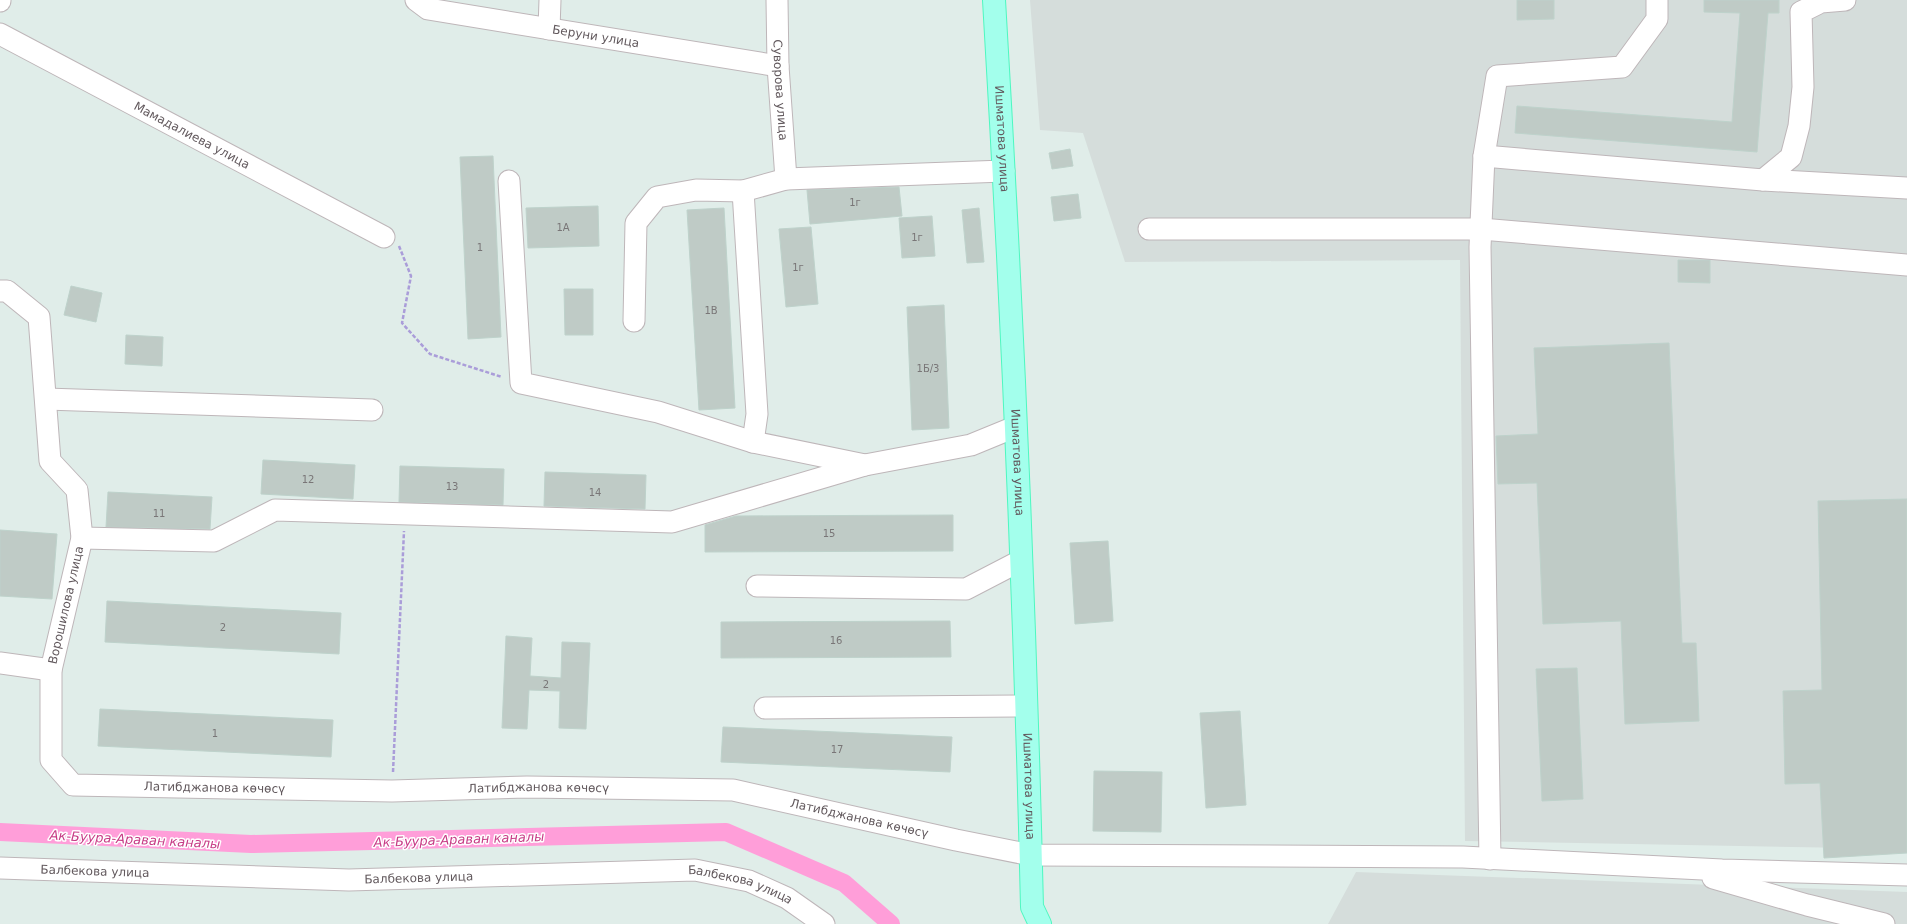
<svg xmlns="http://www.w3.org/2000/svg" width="1907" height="924" font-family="'DejaVu Sans',sans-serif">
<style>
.industrial{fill:#d5dddb}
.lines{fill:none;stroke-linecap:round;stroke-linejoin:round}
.canal{stroke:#ff9ed9;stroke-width:18}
.building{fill:#bfcbc6;stroke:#bed2cb}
.minor-casing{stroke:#beb6b9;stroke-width:23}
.major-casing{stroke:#4ef7c0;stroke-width:24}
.path{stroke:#aa9dd9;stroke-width:2.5;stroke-dasharray:4 2;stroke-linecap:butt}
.minor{stroke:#fff;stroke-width:21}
.major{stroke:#a3ffec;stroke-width:22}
.labels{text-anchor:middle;stroke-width:3;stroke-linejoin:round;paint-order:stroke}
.number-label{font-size:10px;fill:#797677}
.street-label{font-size:12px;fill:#62595d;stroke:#fff}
.water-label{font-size:13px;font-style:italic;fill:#c73c86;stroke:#fff}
</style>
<rect width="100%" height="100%" fill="#e0ede9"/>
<!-- industrial -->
<path class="industrial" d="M 1030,0 L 1907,0 L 1907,849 L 1465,841 L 1460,260 L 1125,262 L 1083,133 L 1040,130 Z
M 1356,872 L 1907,892 L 1907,924 L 1328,924 Z"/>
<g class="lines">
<!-- canal -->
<path class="canal" d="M 0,832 L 251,844 L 726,832 L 844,883 L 891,924"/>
</g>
<!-- building -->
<path class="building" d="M 1517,0 L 1554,0 L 1554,19 L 1517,20 Z
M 1704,0 L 1779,0 L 1779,13 L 1768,13 L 1757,152 L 1515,133 L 1517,106 L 1732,122 L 1740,13 L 1704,12 Z
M 1070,149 L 1073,166 L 1052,169 L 1049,153 Z
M 493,156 L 501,337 L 468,339 L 460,157 Z
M 899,187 L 902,216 L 810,224 L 807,190 Z
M 1078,194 L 1081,218 L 1054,221 L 1051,197 Z
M 598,206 L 599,246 L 528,248 L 526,208 Z
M 724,208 L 735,408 L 699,410 L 687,210 Z
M 979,208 L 984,262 L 967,263 L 962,210 Z
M 932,216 L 935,256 L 902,258 L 899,218 Z
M 811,227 L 818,304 L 786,307 L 779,229 Z
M 1678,260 L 1710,260 L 1710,283 L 1678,282 Z
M 71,286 L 102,293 L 96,322 L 64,315 Z
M 564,289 L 593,289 L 593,335 L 565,335 Z
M 944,305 L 949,428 L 912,430 L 907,307 Z
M 126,335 L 163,337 L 162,366 L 125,364 Z
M 1669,343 L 1682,643 L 1696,643 L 1699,721 L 1625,724 L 1621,621 L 1543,624 L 1537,483 L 1498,484 L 1496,436 L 1538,434 L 1534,348 Z
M 263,460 L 355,465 L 353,499 L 261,494 Z
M 400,466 L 504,469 L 503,505 L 399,502 Z
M 545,472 L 646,475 L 645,509 L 544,506 Z
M 108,492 L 212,497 L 210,529 L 106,527 Z
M 1907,499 L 1907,853 L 1824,858 L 1820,783 L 1785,784 L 1783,691 L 1822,690 L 1818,501 Z
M 953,515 L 953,551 L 705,552 L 705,525 L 736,516 Z
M 0,530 L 57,534 L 52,599 L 0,596 Z
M 1108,541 L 1113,621 L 1075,624 L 1070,543 Z
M 107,601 L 341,613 L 339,654 L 105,642 Z
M 950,621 L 951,657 L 721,658 L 721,622 Z
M 506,636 L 532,638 L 530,676 L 561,678 L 562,642 L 590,643 L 586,729 L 559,728 L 560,691 L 529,690 L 527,729 L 502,728 Z
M 1577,668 L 1583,799 L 1542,801 L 1536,669 Z
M 100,709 L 333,720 L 331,757 L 98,746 Z
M 1240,711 L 1246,805 L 1206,808 L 1200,713 Z
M 723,727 L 952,737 L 950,772 L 721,762 Z
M 1094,771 L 1162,772 L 1161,832 L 1093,831 Z"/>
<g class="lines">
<defs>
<g id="minor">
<path id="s1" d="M 416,0 L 428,9 L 778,66"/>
<path id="s2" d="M 777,0 L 778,66 L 786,179"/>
<path d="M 0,1 L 0,0"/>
<path d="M 549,29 L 550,0"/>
<path id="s3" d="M 0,34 L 384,237"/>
<path d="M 1484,156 L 1763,180 L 1907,188"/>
<path d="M 1763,180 L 1791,157 L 1799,126 L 1803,87 L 1801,12 L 1821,2 L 1845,0"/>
<path d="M 509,181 L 521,383 L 658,412 L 753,442 L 865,465 L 971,445 L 1015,427"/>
<path d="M 743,191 L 757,414 L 753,442"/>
<path d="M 1149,229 L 1481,229 L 1907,265"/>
<path id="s4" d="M 0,291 L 7,291 L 39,317 L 50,461 L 77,490 L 82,538 L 51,670 L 51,760 L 73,785 L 392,791 L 527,787 L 733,790 L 956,840 L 1031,855 L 1463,857 L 1722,870 L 1907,875"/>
<path d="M 634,321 L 636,223 L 657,197 L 696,190 L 743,191 L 786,179 L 1004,171"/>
<path d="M 46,399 L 372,410"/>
<path d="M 82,538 L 214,541 L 275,510 L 672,522 L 865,465"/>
<path d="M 757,586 L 966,589 L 1020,561"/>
<path d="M 0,663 L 51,670"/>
<path d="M 765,708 L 1026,706"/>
<path d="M 1490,859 L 1480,247 L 1484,156 L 1497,76 L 1622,67 L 1657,19 L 1657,0"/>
<path id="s5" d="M 0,868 L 349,880 L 695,870 L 749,881 L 787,898 L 824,924"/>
<path d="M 1713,878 L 1807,905 L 1884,924"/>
</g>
<g id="major">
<path id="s6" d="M 994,0 C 1012,302 1025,605 1032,907 L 1040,924"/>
</g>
</defs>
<!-- minor casing -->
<use href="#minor" class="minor-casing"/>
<!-- major casing -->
<use href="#major" class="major-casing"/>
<!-- path -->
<path class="path" d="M 399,246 L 411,276 L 402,323 L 430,354 L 502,377
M 393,772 L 404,531"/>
<!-- minor -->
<use href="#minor" class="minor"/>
<!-- major -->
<use href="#major" class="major"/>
</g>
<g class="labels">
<!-- number labels -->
<g class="number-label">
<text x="855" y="206">1г</text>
<text x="563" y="231">1А</text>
<text x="917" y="241">1г</text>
<text x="480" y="251">1</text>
<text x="798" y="271">1г</text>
<text x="711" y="314">1В</text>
<text x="928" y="372">1Б/3</text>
<text x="308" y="483">12</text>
<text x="452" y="490">13</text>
<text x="595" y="496">14</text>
<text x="159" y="517">11</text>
<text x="829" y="537">15</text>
<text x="223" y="631">2</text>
<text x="836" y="644">16</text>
<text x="546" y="688">2</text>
<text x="215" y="737">1</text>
<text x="837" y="753">17</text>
</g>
<!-- street labels -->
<g class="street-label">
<text dy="4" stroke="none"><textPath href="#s1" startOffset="185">Беруни улица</textPath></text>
<text dy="4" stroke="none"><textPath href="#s2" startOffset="90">Суворова улица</textPath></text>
<text dy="4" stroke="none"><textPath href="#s3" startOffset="217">Мамадалиева улица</textPath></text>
<text dy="4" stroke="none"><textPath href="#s6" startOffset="139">Ишматова улица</textPath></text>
<text dy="4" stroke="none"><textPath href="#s6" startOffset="463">Ишматова улица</textPath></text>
<text transform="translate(66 605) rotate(-77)" y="4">Ворошилова улица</text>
<text dy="4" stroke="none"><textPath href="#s6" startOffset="787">Ишматова улица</textPath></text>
<text dy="4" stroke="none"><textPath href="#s4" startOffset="681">Латибджанова көчөсү</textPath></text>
<text dy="4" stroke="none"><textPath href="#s4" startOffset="1005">Латибджанова көчөсү</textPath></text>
<text dy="4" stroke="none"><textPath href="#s4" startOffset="1329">Латибджанова көчөсү</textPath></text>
<text dy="4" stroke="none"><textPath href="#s5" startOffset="95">Балбекова улица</textPath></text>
<text dy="4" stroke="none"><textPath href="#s5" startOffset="419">Балбекова улица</textPath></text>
<text dy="4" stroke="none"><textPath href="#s5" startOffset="743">Балбекова улица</textPath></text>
</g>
<!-- water labels -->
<g class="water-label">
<text transform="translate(135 839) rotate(3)" y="5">Ак-Буура-Араван каналы</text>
<text transform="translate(459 839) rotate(-2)" y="5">Ак-Буура-Араван каналы</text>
</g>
</g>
</svg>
